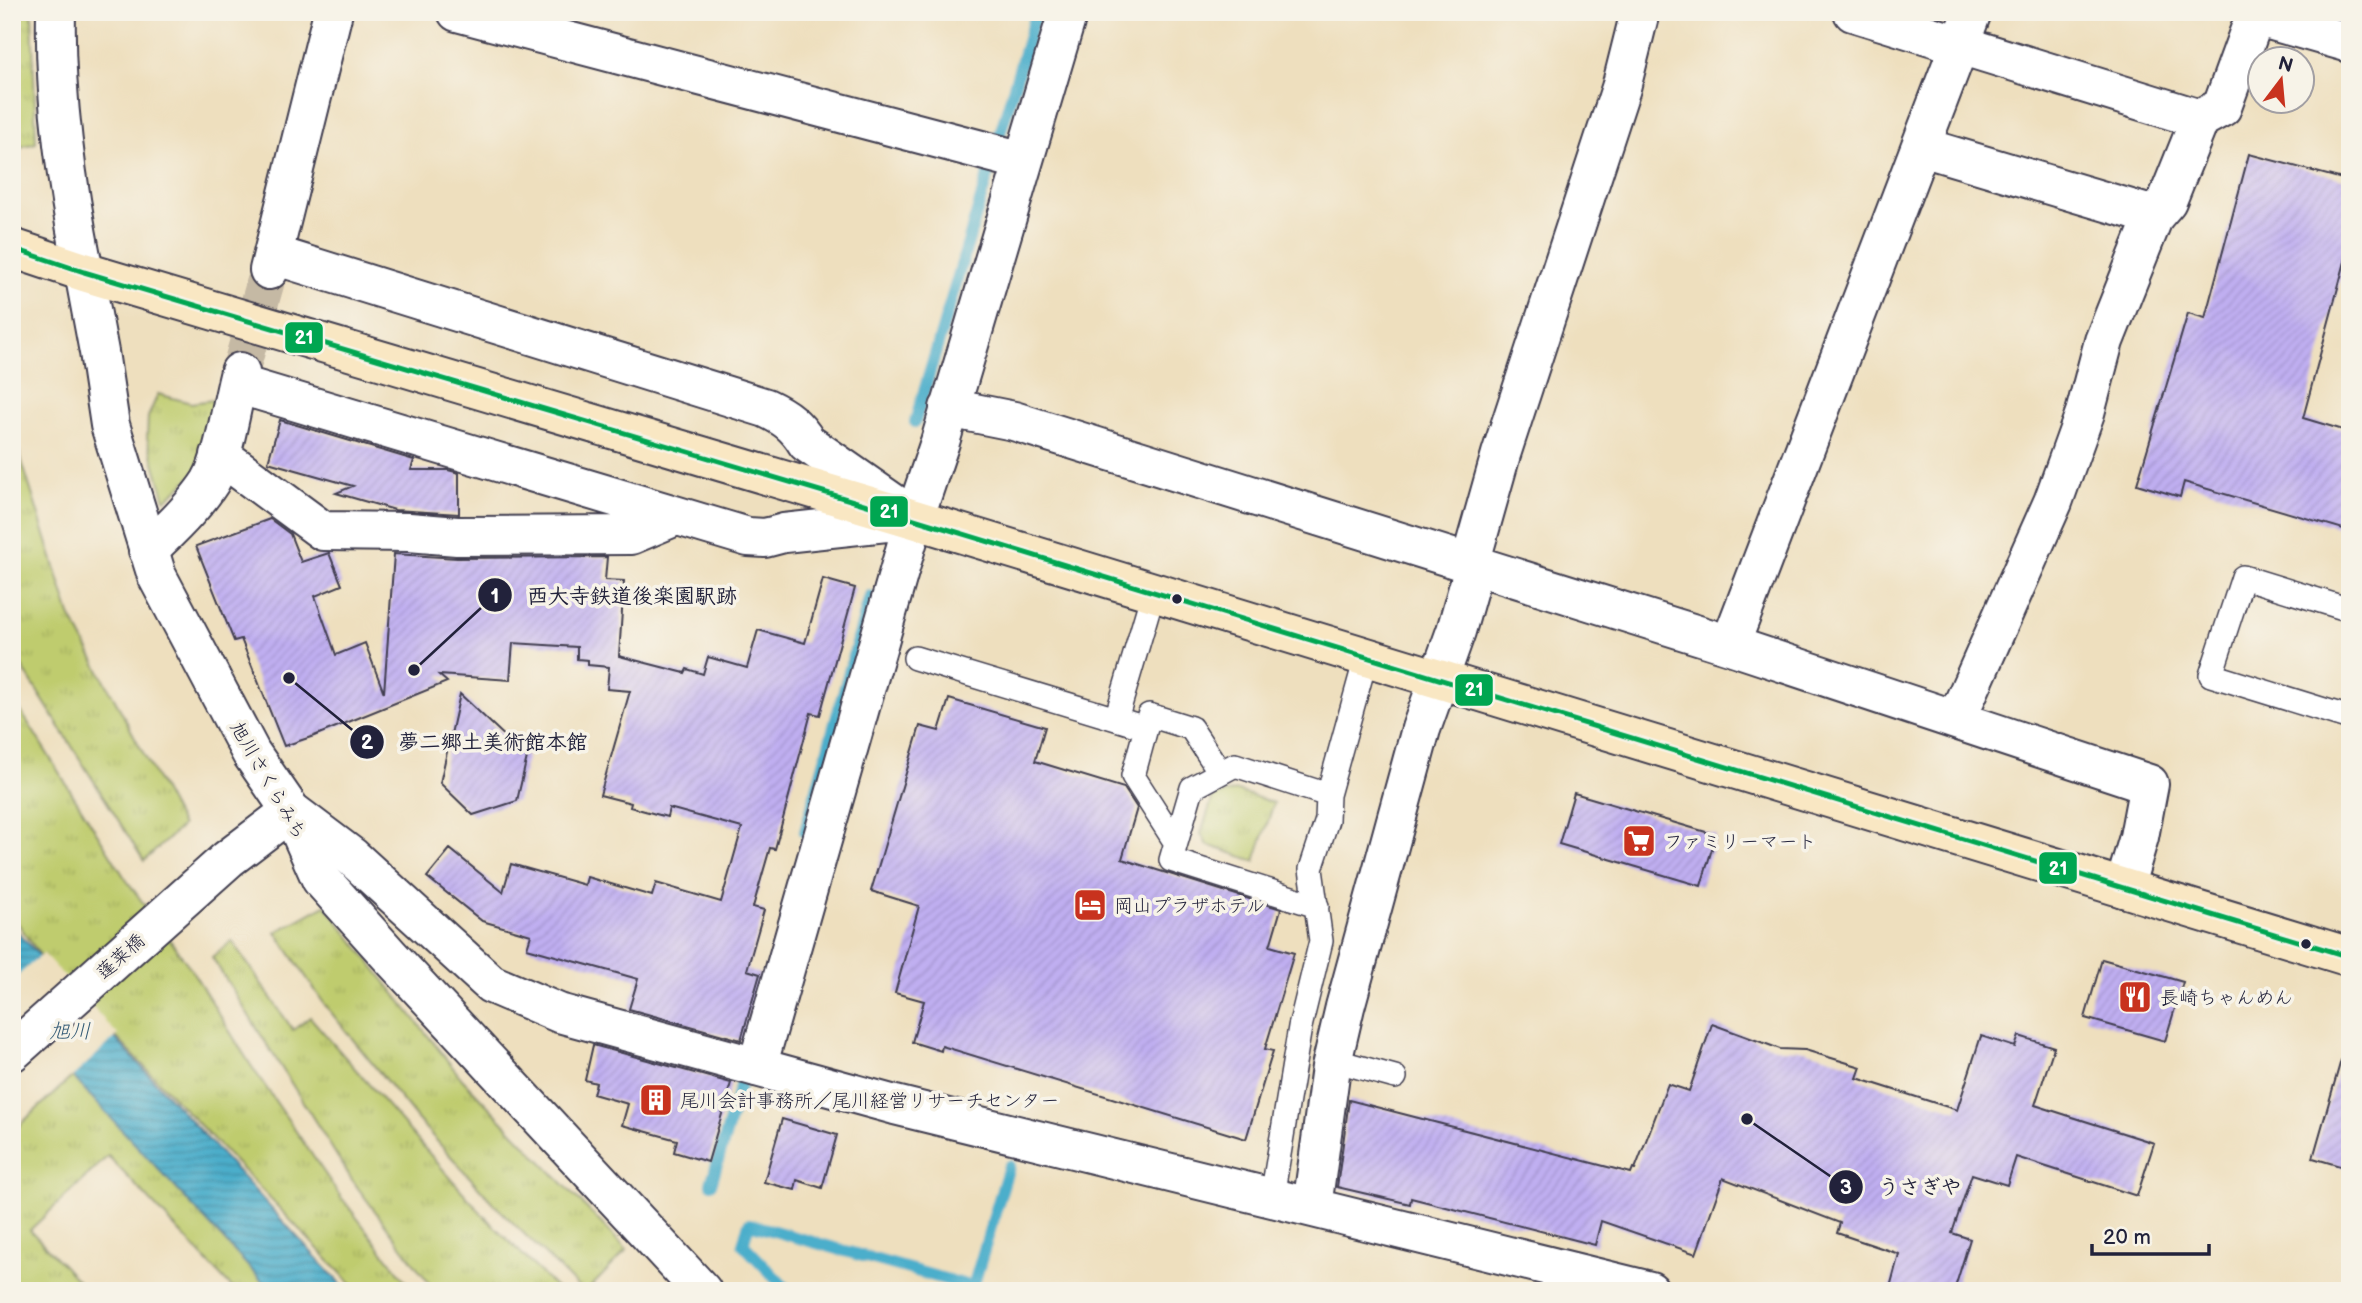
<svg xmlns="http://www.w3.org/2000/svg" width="2362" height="1303" font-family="'Balsamiq Sans','Klee One',sans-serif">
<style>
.grass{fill:url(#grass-tufts);stroke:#707754;stroke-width:2}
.water{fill:url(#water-rules);stroke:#376883;stroke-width:2}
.pier{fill:#eedfbe}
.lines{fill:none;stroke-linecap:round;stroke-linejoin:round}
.stream{stroke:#4caecb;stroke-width:12}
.building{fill:url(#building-hatch)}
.minor-tunnel{stroke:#c5b9a4;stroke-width:38;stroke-dasharray:38 19;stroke-linecap:butt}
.service-casing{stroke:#413e4f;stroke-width:26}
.minor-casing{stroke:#413e4f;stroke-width:42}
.tertiary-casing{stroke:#413e4f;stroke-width:42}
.secondary-casing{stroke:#413e4f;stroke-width:42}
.service{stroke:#fff;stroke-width:23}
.minor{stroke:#fff;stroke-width:38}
.tertiary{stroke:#fff;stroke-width:38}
.secondary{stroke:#f9e7c3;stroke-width:38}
.bus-1-casing{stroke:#f7f3e8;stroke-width:10}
.bus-1{stroke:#00a651;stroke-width:5}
.bus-dot{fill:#22223b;stroke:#f7f3e8;stroke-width:2.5}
.labels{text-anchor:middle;stroke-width:7;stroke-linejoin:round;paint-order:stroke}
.street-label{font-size:19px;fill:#22223b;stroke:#f7f3e8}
.poi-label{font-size:19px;fill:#22223b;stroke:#f7f3e8;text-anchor:start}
.water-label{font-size:21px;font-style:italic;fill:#335a75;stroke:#f7f3e8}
.leader{fill:none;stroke:#22223b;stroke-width:2.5}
.callout-dot{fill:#22223b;stroke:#f7f3e8;stroke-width:2.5}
.mark-label{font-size:21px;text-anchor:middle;font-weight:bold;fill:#fff}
.callout-label{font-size:21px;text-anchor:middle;font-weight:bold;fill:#22223b;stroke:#f7f3e8;stroke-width:7;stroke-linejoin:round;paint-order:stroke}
.line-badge{stroke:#f7f3e8;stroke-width:2.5}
.badge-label{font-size:19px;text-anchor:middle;font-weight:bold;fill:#fff}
</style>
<defs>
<pattern id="grass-tufts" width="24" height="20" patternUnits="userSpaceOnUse" patternTransform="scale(1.75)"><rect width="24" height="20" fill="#bfcc6e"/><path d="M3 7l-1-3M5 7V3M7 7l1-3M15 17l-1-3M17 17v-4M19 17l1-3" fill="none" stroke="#a4af60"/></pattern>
<pattern id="water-rules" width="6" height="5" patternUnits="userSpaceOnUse" patternTransform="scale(1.75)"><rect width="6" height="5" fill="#4caecb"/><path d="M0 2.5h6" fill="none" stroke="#3f8da6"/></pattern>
<pattern id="building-hatch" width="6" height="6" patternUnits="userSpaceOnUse" patternTransform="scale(1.75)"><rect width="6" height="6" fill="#c0aff1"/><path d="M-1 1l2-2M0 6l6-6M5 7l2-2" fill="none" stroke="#a596d0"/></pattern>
</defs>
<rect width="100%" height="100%" fill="#f7f3e8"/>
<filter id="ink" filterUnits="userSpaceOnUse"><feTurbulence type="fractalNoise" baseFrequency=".0143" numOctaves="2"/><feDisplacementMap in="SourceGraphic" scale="14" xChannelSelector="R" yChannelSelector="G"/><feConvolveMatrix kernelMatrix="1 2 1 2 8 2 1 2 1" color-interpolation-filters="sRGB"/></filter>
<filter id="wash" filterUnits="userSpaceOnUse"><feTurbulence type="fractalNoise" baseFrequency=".00686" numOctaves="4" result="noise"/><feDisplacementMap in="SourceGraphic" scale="28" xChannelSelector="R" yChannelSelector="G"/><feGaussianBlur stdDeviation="1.57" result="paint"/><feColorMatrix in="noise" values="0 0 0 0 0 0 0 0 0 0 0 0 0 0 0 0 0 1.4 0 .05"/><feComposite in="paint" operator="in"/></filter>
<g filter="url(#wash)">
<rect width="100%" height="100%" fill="#eedfbe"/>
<!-- grass -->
<path class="grass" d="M 12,12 L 32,12 L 36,143 L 12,149 Z
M 158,394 L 191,403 L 213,400 L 219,408 L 196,473 L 165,500 L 147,438 L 148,417 Z
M 12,430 L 70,615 L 182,826 L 144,861 L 12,651 Z
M 12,697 L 125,878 L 191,969 L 250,1064 L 338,1193 L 413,1291 L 358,1291 L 116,1037 L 40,955 L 12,915 Z
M 1237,791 L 1274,803 L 1255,861 L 1207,845 L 1201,834 L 1213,796 Z
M 325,905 L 462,1079 L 627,1250 L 587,1291 L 582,1291 L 493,1203 L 418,1120 L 325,1005 L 276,932 Z
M 232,941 L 293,1030 L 310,1017 L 482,1214 L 559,1291 L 435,1291 L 352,1180 L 212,957 Z
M 73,1076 L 271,1291 L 235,1291 L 108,1156 L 30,1230 L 87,1291 L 12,1291 L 12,1132 Z"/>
<!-- water -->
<path class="water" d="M 12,926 L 347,1291 L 271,1291 L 12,1011 Z"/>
<!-- pier -->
<path class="pier" d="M 43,953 L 118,1035 L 71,1078 L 12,1016 L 12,981 Z"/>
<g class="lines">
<!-- stream -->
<path class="stream" d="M 915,422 L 1036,12
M 805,832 L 870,596
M 711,1184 L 741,1083
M 788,1291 L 743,1244 L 749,1224 L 973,1287 L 1009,1166"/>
</g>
<g id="blocks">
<!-- building -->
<path class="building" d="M 2249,154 L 2350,181 L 2350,243 L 2303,418 L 2350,432 L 2350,531 L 2184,482 L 2180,497 L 2137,484 L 2188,313 L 2205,318 Z
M 280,420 L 414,460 L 411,470 L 448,470 L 459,473 L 459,514 L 395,510 L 336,493 L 353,486 L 268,462 Z
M 270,519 L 290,534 L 301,562 L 329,553 L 342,585 L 315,596 L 336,655 L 365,643 L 384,693 L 394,554 L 457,558 L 607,557 L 605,580 L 624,581 L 619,656 L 685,673 L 687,669 L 703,674 L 708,657 L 747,668 L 758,630 L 805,643 L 823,579 L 855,588 L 820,715 L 811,713 L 775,849 L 770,848 L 753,907 L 764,910 L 747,970 L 760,974 L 741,1040 L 629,1009 L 638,979 L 527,948 L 531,935 L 482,921 L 427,877 L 450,849 L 503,892 L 511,864 L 585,885 L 587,877 L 652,896 L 656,883 L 721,902 L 742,828 L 669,808 L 667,817 L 630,807 L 631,803 L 600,795 L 630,691 L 607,689 L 609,667 L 588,665 L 588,660 L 577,659 L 577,647 L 513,643 L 510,680 L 439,675 L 447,682 L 314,736 L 284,746 L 241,639 L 234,641 L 196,546 Z
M 460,694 L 527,757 L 517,801 L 473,815 L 440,783 Z
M 949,699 L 1045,727 L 1035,761 L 1124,788 L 1137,808 L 1122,859 L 1281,909 L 1270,946 L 1294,953 L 1265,1049 L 1273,1051 L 1246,1139 L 942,1046 L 941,1051 L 912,1042 L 924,1001 L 895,993 L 919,906 L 871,891 L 920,726 L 939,731 Z
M 1574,793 L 1716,835 L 1701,886 L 1559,844 Z
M 2102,959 L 2183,982 L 2165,1041 L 2085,1018 Z
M 1712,1024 L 1780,1049 L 1805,1050 L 1861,1067 L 1857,1078 L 1957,1110 L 1981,1036 L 2015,1047 L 2019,1036 L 2054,1047 L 2035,1105 L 2154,1143 L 2137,1196 L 2016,1157 L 2007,1185 L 1972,1174 L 1952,1233 L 1970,1239 L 1954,1291 L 1889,1291 L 1899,1254 L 1837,1233 L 1840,1223 L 1723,1178 L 1696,1254 L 1601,1221 L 1595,1245 L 1411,1198 L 1410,1204 L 1337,1187 L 1349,1100 L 1631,1173 L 1633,1168 L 1635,1169 L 1668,1084 L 1689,1091 Z
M 593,1045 L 731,1083 L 708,1162 L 674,1152 L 677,1140 L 622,1125 L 628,1104 L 593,1094 L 596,1083 L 585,1080 Z
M 2341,1060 L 2350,1061 L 2350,1169 L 2313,1158 Z
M 782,1119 L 837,1135 L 822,1188 L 797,1180 L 795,1190 L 764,1182 Z"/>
</g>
</g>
<g filter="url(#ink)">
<use href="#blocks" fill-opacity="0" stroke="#413e4f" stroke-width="2"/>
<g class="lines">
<!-- minor-tunnel -->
<path class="minor-tunnel" d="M 240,372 L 269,270"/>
<defs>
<path id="service" d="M 2350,610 L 2243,577 L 2211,675 L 2350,718
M 915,658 L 1146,728 L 1133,776 L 1176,843
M 1116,719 L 1153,593
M 1146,728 L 1149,715 L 1191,728 L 1220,772
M 1317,906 L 1171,860 L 1192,788 L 1235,765 L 1328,795
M 1333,1060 L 1395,1077
M 1272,1197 L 1300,1027 L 1321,941 L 1311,869 L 1327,820 L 1328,795 L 1366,658"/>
<path id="minor" d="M 56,12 C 54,99 67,187 84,272
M 457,12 L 1023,161
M 1853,12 L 2200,119
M 1922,147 L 2154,216 L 2104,341 L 2085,413 L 2053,502 L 1956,720
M 2154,216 L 2167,201 L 2200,119 L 2222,107 L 2255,16 L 2350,43
M 274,255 L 766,408 C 785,417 796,425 807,443 L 910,515
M 269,270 L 333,12
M 237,384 L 748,537 L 765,538 L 784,533 L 914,519
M 949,408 L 1014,421 L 1730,645 L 2149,784 L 2139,837 L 2124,888
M 220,455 L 323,531 L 409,532 L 457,536 L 631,535 L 676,516
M 148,550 C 170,530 194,507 210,482 C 224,459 232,401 240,372
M 1730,645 L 1972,12
M 291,811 L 321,879 L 389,955 L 702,1291
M 757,1067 L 914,519 L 940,442 L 1068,12
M 1312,1207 L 1331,1067 L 1345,1007 L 1421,729 L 1456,631 L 1471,578 L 1475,546 L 1501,454 L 1621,88 L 1640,12"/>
<path id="tertiary" d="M 84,272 L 99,352 L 110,425 L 157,576 L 251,753 L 291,811 L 352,857 L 491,984 L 559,1013 L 895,1105 L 1650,1291
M 12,1052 L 228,859 L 291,811"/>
<path id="secondary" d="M 12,248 L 84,272 L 914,519 L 2350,957"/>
</defs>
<!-- service casing -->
<use href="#service" class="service-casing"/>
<!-- minor casing -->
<use href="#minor" class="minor-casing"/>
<!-- tertiary casing -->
<use href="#tertiary" class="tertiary-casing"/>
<!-- secondary casing -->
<use href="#secondary" class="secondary-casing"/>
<!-- service -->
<use href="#service" class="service"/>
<!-- minor -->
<use href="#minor" class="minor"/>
<!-- tertiary -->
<use href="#tertiary" class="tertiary"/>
<!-- secondary -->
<use href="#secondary" class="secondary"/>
<defs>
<path id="bus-1" d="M 12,248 L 84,272 L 914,519 L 2350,957"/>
</defs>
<!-- bus-1 casing -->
<use href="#bus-1" class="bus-1-casing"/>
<!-- bus-1 -->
<use href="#bus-1" class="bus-1"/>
</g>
</g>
<!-- icons -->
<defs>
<symbol id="supermarket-square" viewBox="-11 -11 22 22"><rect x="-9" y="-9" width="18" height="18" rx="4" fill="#c8321e" stroke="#f7f3e8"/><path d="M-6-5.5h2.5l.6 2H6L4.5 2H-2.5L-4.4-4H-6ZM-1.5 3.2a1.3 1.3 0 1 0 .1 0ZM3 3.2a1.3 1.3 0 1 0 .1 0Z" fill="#fff"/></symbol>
<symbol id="hotel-square" viewBox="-11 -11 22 22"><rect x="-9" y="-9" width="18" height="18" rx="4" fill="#c8321e" stroke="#f7f3e8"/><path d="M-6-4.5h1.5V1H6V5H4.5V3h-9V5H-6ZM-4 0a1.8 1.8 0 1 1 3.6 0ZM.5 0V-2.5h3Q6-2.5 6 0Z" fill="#fff"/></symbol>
<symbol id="restaurant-square" viewBox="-11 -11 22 22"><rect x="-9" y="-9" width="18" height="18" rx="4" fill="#c8321e" stroke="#f7f3e8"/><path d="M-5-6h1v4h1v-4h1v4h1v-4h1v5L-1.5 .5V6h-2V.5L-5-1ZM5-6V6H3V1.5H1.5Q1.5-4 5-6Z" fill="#fff"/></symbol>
<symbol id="building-square" viewBox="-11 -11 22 22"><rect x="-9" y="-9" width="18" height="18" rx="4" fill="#c8321e" stroke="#f7f3e8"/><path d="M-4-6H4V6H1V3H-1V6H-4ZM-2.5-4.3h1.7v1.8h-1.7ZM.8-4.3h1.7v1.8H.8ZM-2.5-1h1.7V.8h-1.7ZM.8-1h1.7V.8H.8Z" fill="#fff"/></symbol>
</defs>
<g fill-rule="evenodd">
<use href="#supermarket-square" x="1620" y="822" width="38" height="38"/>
<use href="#hotel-square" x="1071" y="886" width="38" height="38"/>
<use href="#restaurant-square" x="2116" y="978" width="38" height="38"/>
<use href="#building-square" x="637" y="1081" width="38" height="38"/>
</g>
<!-- markers -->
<g class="bus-dot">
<circle cx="1177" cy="599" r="6"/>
<circle cx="2306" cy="944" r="6"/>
</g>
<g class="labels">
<!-- street labels -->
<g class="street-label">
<text transform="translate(269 780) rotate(60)" y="7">旭川さくらみち</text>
<text transform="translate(120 956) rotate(-42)" y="7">蓬莱橋</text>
</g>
<!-- poi labels -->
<g class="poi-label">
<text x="1664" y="848">ファミリーマート</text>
<text x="1114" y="912">岡山プラザホテル</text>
<text x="2160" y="1004">長崎ちゃんめん</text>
<text x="680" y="1107">尾川会計事務所／尾川経営リサーチセンター</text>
</g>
<!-- water labels -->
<g class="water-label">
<text x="70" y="1038">旭川</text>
</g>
</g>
<!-- callouts -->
<path class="leader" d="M414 670L495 595M289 678L367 742M1747 1119L1846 1187"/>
<g class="callout-dot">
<circle cx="414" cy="670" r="7"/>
<circle cx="289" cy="678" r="7"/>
<circle cx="1747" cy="1119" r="7"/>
<circle cx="495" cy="595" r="18"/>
<circle cx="367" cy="742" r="18"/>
<circle cx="1846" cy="1187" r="18"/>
</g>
<g class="mark-label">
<text x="495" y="603">1</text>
<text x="367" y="749">2</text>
<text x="1846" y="1194">3</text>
</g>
<g class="callout-label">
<text x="632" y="603">西大寺鉄道後楽園駅跡</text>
<text x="493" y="749">夢二郷土美術館本館</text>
<text x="1920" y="1194">うさぎや</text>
</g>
<g class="line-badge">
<rect x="284" y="321" width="40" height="33" rx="7" fill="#00a651"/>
<rect x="869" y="495" width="40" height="33" rx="7" fill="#00a651"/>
<rect x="1454" y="673" width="40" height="34" rx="7" fill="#00a651"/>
<rect x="2038" y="851" width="40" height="34" rx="7" fill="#00a651"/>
</g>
<g class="badge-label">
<text x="304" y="344">21</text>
<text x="889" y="518">21</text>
<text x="1474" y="696">21</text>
<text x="2058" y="875">21</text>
</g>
<!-- margin -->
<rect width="2362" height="1303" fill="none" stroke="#f7f3e8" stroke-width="42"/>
<!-- north arrow -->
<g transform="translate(2281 80) rotate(16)"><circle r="33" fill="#f7f3e8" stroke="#a29fa3" stroke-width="2"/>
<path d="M0-5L12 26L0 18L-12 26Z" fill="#c8321e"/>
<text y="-10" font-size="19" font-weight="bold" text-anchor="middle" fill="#22223b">N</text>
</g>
<!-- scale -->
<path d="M2092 1244v10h117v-10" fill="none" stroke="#22223b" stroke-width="3.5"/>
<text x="2103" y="1244" font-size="21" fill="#22223b" stroke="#f7f3e8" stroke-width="5" paint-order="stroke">20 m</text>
</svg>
